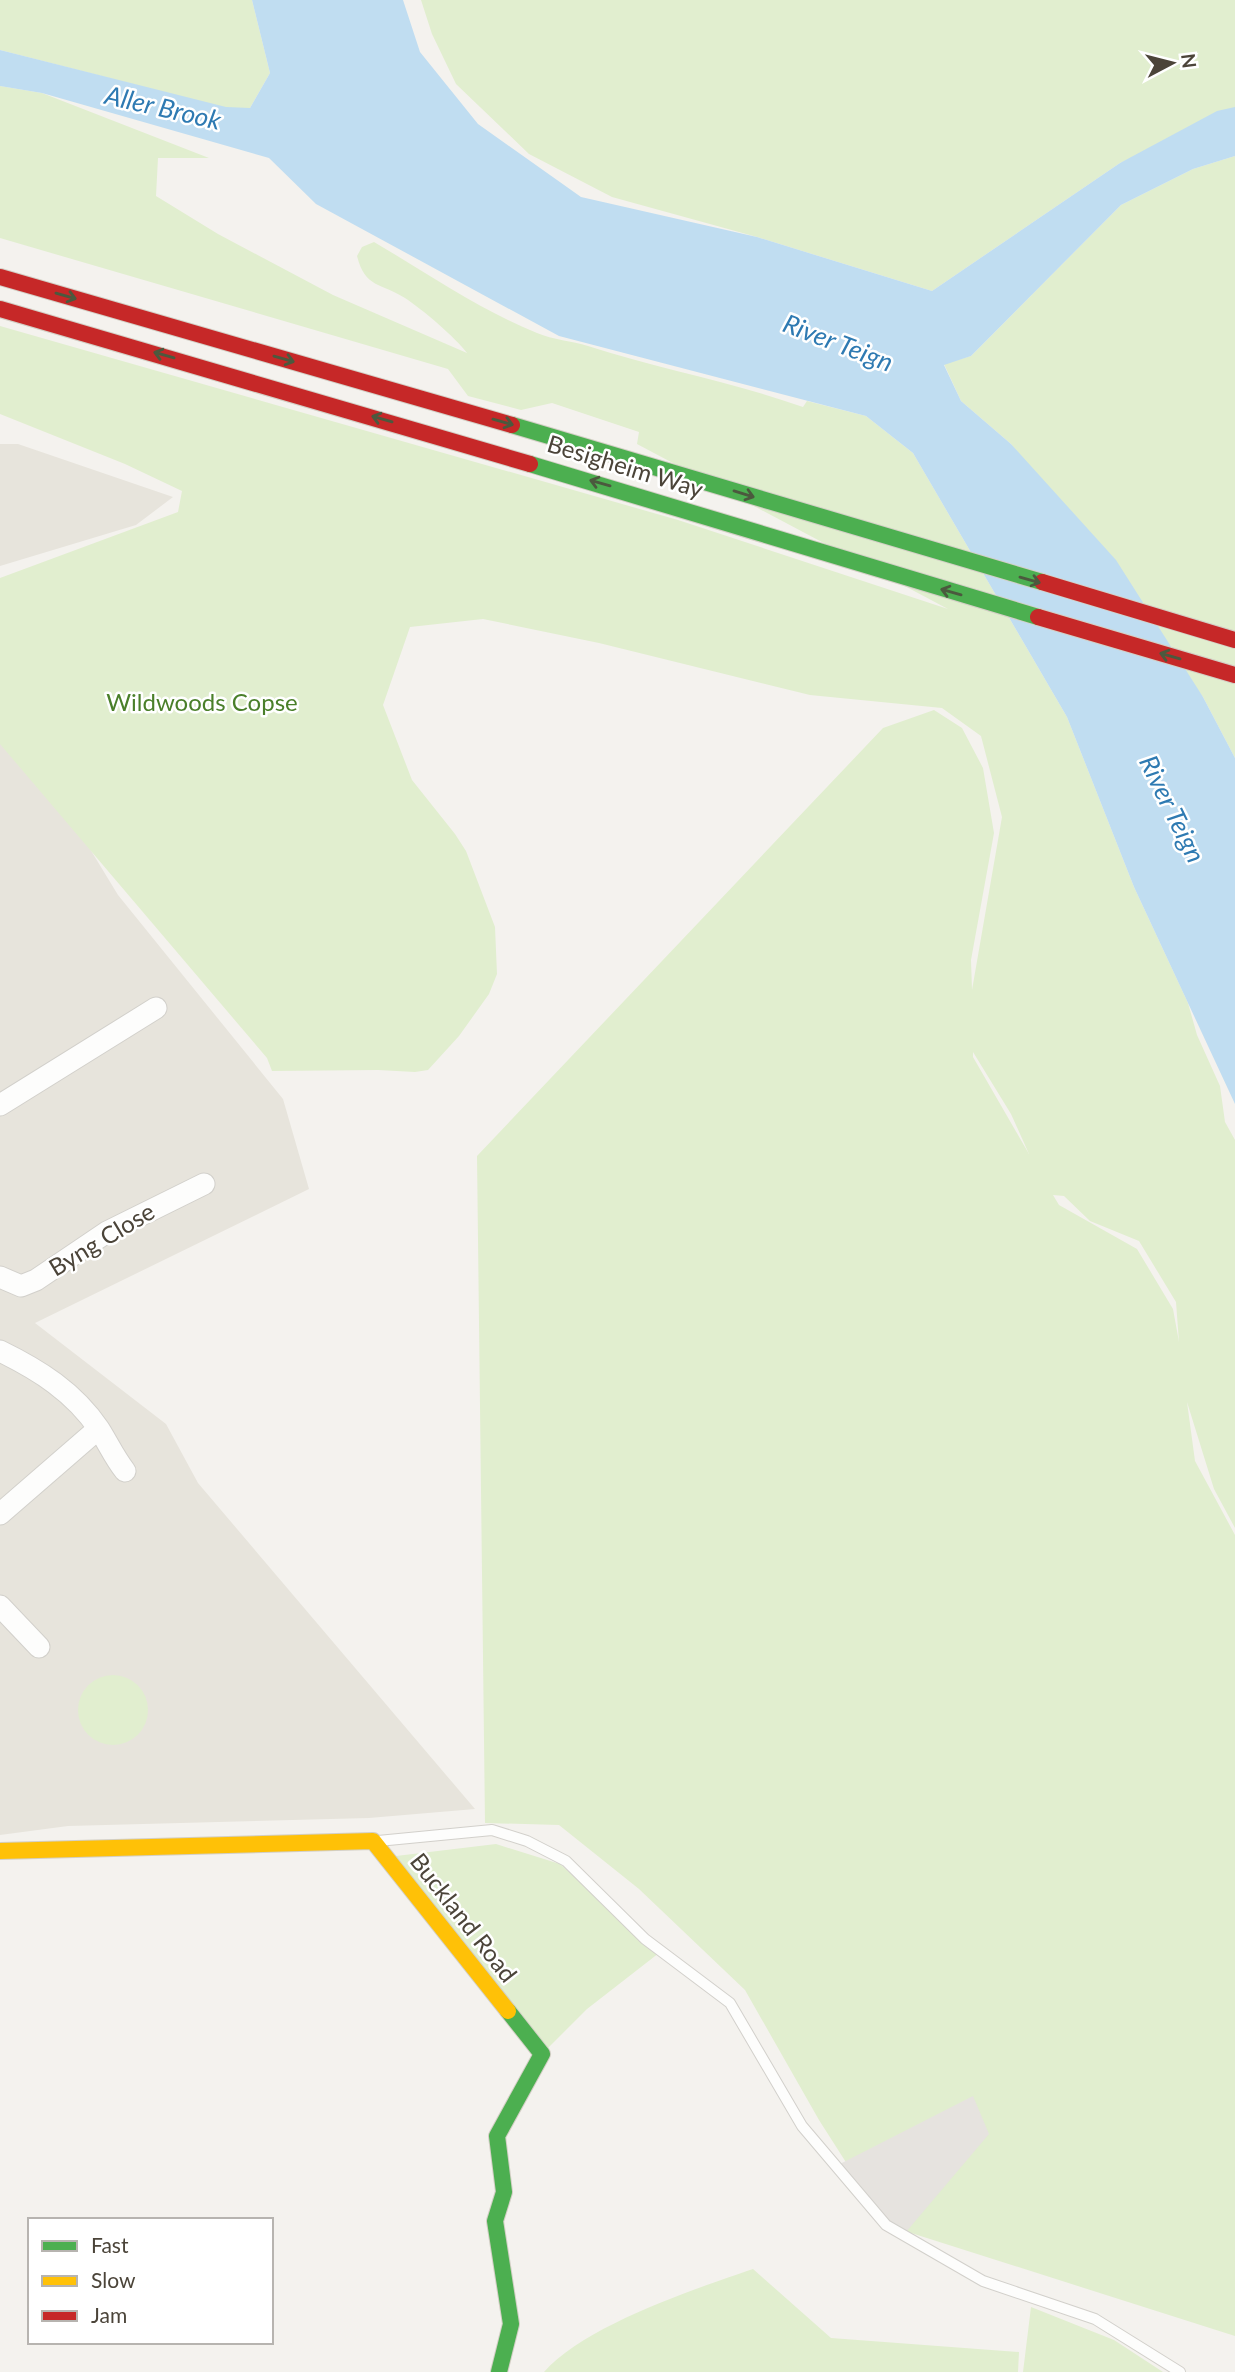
<svg xmlns="http://www.w3.org/2000/svg" width="1235" height="2372" font-family="Lato,sans-serif">
<style>
.residential{fill:#e7e4dc}
.green{fill:#e1eecf;fill-rule:evenodd}
.parking{fill:#e6e3df}
.water{fill:#c0ddf1}
.lines{fill:none;stroke-linecap:round;stroke-linejoin:round}
.lane-casing{stroke:#d2d0cb;stroke-width:12}
.street-casing{stroke:#d2d0cb;stroke-width:23}
.fast-casing{stroke:#d3cfc5;stroke-width:18}
.slow-casing{stroke:#d3cfc5;stroke-width:18}
.jam-casing{stroke:#d3cfc5;stroke-width:18}
.lane{stroke:#fdfdfc;stroke-width:10}
.street{stroke:#fdfdfc;stroke-width:21}
.fast{stroke:#4caf50;stroke-width:16}
.slow{stroke:#ffc107;stroke-width:16}
.jam{stroke:#c62828;stroke-width:16}
.oneway{stroke:#4b593e}
.labels{text-anchor:middle;stroke-width:5;stroke-linejoin:round;paint-order:stroke}
.street-label{font-size:24px;fill:#4b4439;stroke:#fff}
.park-label{font-size:24px;fill:#4a7f2a;stroke:#fff}
.water-label{font-size:26px;font-style:italic;fill:#2e7ab2;stroke:#fff}
</style>
<rect width="100%" height="100%" fill="#f4f2ee"/>
<!-- residential -->
<path class="residential" d="M 0,444 L 18,444 L 173,497 L 136,525 L 0,566 Z
M 0,701 L 118,895 L 283,1099 L 309,1189 L 35,1323 L 166,1424 L 198,1483 L 475,1809 L 369,1818 L 68,1826 L 0,1835 Z"/>
<!-- green -->
<path class="green" d="M 0,0 L 252,0 L 270,73 L 250,108 L 226,108 L 0,50 Z
M 421,0 L 1235,0 L 1235,110 L 1120,163 L 932,291 L 757,237 L 612,197 L 529,154 L 456,84 L 432,34 Z
M 0,86 L 42,93 L 209,158 L 158,158 L 156,196 L 218,234 L 333,295 L 467,353 C 456,338 422,309 405,298 C 381,283 365,288 357,256 L 362,247 L 374,242 C 427,273 480,310 537,333 C 553,340 572,341 588,346 C 659,369 733,382 803,407 L 807,401 L 866,416 L 913,453 L 1067,717 L 1134,887 L 1188,1003 L 1197,1035 L 1220,1086 L 1225,1122 L 1235,1140 L 1235,1528 L 1214,1489 L 1187,1402 L 1195,1461 L 1235,1535 L 1235,2336 L 886,2225 L 819,2120 L 745,1990 L 639,1889 L 559,1825 L 485,1823 L 477,1156 L 883,728 L 934,710 L 962,728 L 983,768 L 994,833 L 971,960 L 972,990 L 1002,817 L 981,736 L 942,708 L 810,695 L 599,643 L 483,619 L 410,627 L 383,705 L 412,780 L 455,834 L 466,851 L 495,927 L 497,974 L 489,994 L 459,1036 L 428,1070 L 415,1072 L 378,1070 L 272,1071 L 267,1058 L 0,744 L 0,578 L 178,512 L 182,491 L 125,464 L 0,414 L 0,326 L 678,520 L 948,609 L 637,444 L 639,432 L 552,403 L 521,410 L 468,396 L 448,369 L 0,238 ZM 973,1052 L 1011,1114 L 1029,1154 L 973,1057 ZM 1053,1195 L 1064,1196 L 1090,1221 L 1139,1241 L 1176,1302 L 1179,1342 L 1173,1309 L 1137,1249 L 1059,1205 Z
M 1235,156 L 1235,758 L 1203,697 L 1011,444 L 961,401 L 944,364 L 971,356 L 1121,205 L 1193,169 Z
M78 1710a35 35 0 1 1 70 0a35 35 0 1 1-70 0Z
M 496,1844 L 560,1864 L 659,1953 L 587,2009 L 542,2054 L 396,1856 Z
M 753,2269 L 831,2338 L 1019,2352 L 1018,2372 L 544,2372 C 586,2325 692,2290 753,2269 Z
M 1031,2307 L 1114,2340 L 1163,2372 L 1023,2372 Z"/>
<!-- parking -->
<path class="parking" d="M 973,2096 L 989,2134 L 906,2232 L 886,2225 L 836,2166 Z"/>
<!-- water -->
<path class="water" d="M 252,0 L 403,0 L 420,52 L 478,124 L 581,197 L 757,237 L 932,291 L 1120,163 L 1217,111 L 1235,107 L 1235,156 L 1193,169 L 1121,205 L 971,356 L 944,365 L 961,401 L 1011,444 L 1116,560 L 1203,697 L 1235,758 L 1235,1104 L 1134,887 L 1067,717 L 913,453 L 866,416 L 559,336 L 316,204 L 269,158 L 42,93 L 0,86 L 0,50 L 226,107 L 250,108 L 270,73 Z"/>
<g class="lines">
<defs>
<path id="lane" d="M 378,1841 L 492,1830 L 527,1841 L 566,1861 L 645,1939 L 730,2003 L 802,2126 L 886,2225 L 983,2281 L 1095,2319 L 1180,2372"/>
<path id="street" d="M 0,1105 L 156,1008
M 0,1277 L 21,1286 L 36,1280 L 107,1232 L 204,1184
M 0,1351 C 39,1370 74,1392 99,1429 C 108,1443 114,1457 125,1471
M 0,1514 L 98,1429
M 0,1606 L 39,1647"/>
<path id="fast" d="M 512,425 L 1042,582
M 530,464 L 1038,617
M 499,2372 L 511,2324 L 495,2221 L 504,2192 L 497,2136 L 542,2054 L 508,2011"/>
<path id="slow" d="M 0,1851 L 373,1841 L 508,2011"/>
<path id="jam" d="M 0,277 L 512,425
M 0,309 L 530,464
M 1042,582 L 1235,640
M 1038,617 L 1235,675"/>
</defs>
<!-- lane casing -->
<use href="#lane" class="lane-casing"/>
<!-- street casing -->
<use href="#street" class="street-casing"/>
<!-- fast casing -->
<use href="#fast" class="fast-casing"/>
<!-- slow casing -->
<use href="#slow" class="slow-casing"/>
<!-- jam casing -->
<use href="#jam" class="jam-casing"/>
<!-- lane -->
<use href="#lane" class="lane"/>
<!-- street -->
<use href="#street" class="street"/>
<!-- fast -->
<use href="#fast" class="fast"/>
<!-- slow -->
<use href="#slow" class="slow"/>
<!-- jam -->
<use href="#jam" class="jam"/>
</g>
<!-- one-way arrows -->
<defs><path id="oneway-shaft" d="M-6 0H5M1.5-3L5.5 0L1.5 3" fill="none" stroke-width="1.6" stroke-linecap="round" stroke-linejoin="round" transform="scale(1.75)"/></defs>
<g class="oneway">
<use href="#oneway-shaft" transform="translate(66 296) rotate(16)"/>
<use href="#oneway-shaft" transform="translate(164 355) rotate(-164)"/>
<use href="#oneway-shaft" transform="translate(284 359) rotate(16)"/>
<use href="#oneway-shaft" transform="translate(382 419) rotate(-164)"/>
<use href="#oneway-shaft" transform="translate(503 422) rotate(16)"/>
<use href="#oneway-shaft" transform="translate(600 483) rotate(-164)"/>
<use href="#oneway-shaft" transform="translate(744 494) rotate(17)"/>
<use href="#oneway-shaft" transform="translate(1030 580) rotate(16)"/>
<use href="#oneway-shaft" transform="translate(951 592) rotate(-164)"/>
<use href="#oneway-shaft" transform="translate(1170 656) rotate(-164)"/>
</g>
<g class="labels">
<!-- street labels -->
<g class="street-label">
<text transform="translate(625 467) rotate(17)" y="8">Besigheim Way</text>
<text transform="translate(102 1240) rotate(-31)" y="8">Byng Close</text>
<text transform="translate(463 1918) rotate(52)" y="8">Buckland Road</text>
</g>
<!-- park labels -->
<g class="park-label">
<text x="202" y="711">Wildwoods Copse</text>
</g>
<!-- water labels -->
<g class="water-label">
<text transform="translate(163 108) rotate(13)" y="9">Aller Brook</text>
<text transform="translate(838 343) rotate(21)" y="9">River Teign</text>
<text transform="translate(1172 809) rotate(64)" y="9">River Teign</text>
</g>
</g>
<!-- legend -->
<rect x="28" y="2218" width="245" height="126" fill="#ffffff" stroke="#b7b4b0" stroke-width="2"/>
<rect x="42" y="2241" width="35" height="10" fill="#4caf50" stroke="#b7b4b0" stroke-width="2"/>
<text x="91" y="2253" font-size="21" fill="#4b4439">Fast</text>
<rect x="42" y="2276" width="35" height="10" fill="#ffc107" stroke="#b7b4b0" stroke-width="2"/>
<text x="91" y="2288" font-size="21" fill="#4b4439">Slow</text>
<rect x="42" y="2311" width="35" height="10" fill="#c62828" stroke="#b7b4b0" stroke-width="2"/>
<text x="91" y="2323" font-size="21" fill="#4b4439">Jam</text>
<!-- north arrow -->
<g transform="translate(1172 63) rotate(83)" stroke="#ffffff" stroke-width="5" paint-order="stroke">
<path d="M0-5L12 26L0 18L-12 26Z" fill="#4b4439"/>
<text y="-10" font-size="19" font-weight="bold" text-anchor="middle" fill="#4b4439">N</text>
</g>
</svg>
